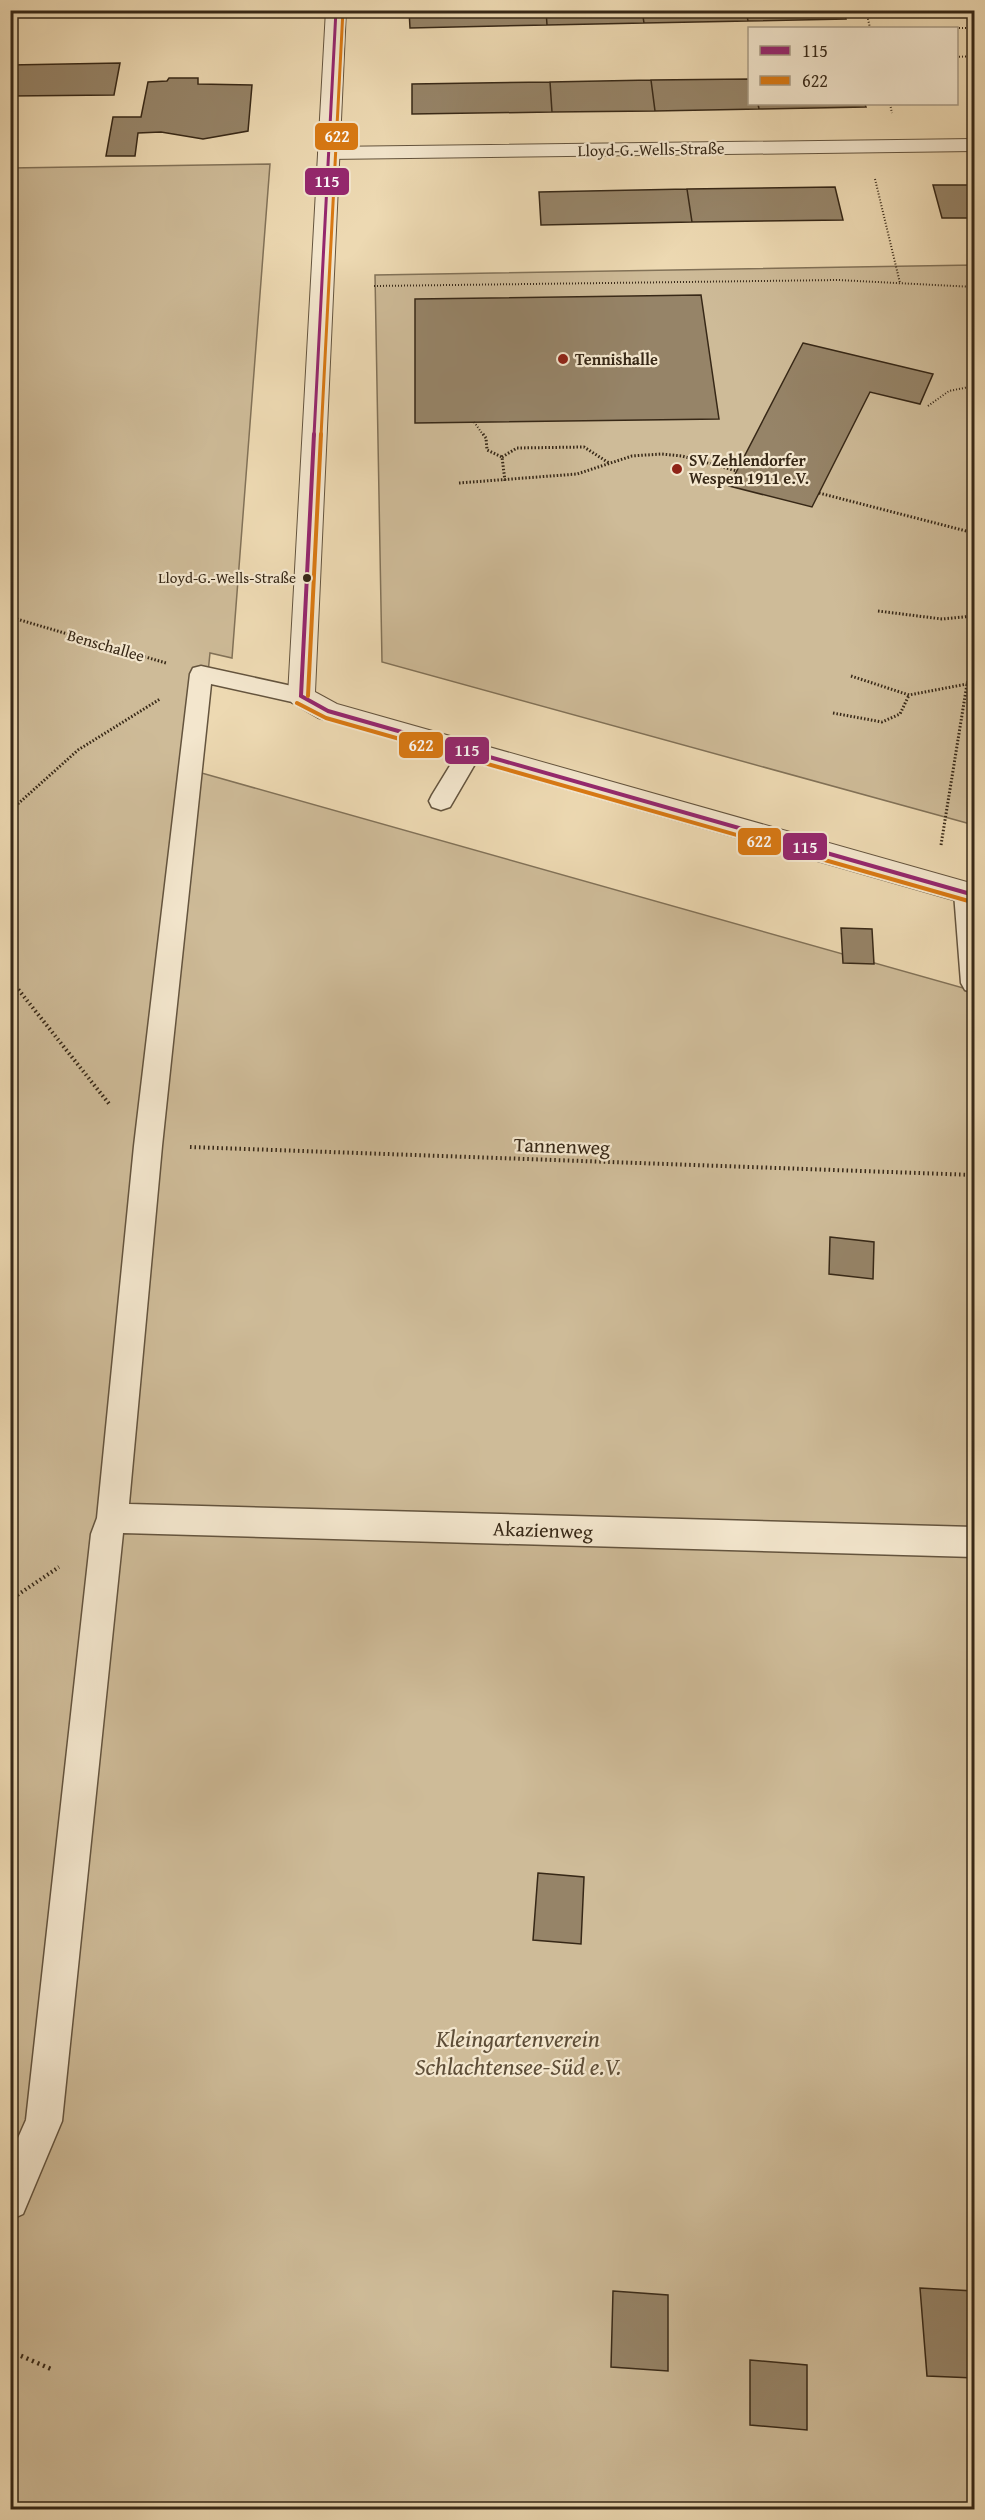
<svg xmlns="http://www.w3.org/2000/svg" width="985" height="2520" font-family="'Gentium Book Plus',serif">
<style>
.green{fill:#cebb98;stroke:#827258;stroke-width:1.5}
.building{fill:#968468;stroke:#372817;stroke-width:1.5}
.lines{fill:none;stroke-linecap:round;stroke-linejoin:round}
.service-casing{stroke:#64543e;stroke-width:3}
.minor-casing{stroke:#64543e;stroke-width:2}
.tertiary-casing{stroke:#64543e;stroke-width:2}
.path-far3{stroke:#372817;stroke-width:2;stroke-dasharray:1 2;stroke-linecap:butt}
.path-far2{stroke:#372817;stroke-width:3;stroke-dasharray:1.5 2;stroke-linecap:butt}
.path-far1{stroke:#372817;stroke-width:4;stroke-dasharray:1.5 3;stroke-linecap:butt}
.path{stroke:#372817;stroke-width:4.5;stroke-dasharray:2 4;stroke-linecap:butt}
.service{fill:#f3e6cd;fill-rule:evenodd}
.minor{fill:#f3e6cd;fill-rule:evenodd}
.tertiary{fill:#f3e6cd;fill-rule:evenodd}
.bus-1-far1-casing{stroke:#f3e6cd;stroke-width:6}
.bus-1-casing{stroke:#f3e6cd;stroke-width:8}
.bus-2-far1-casing{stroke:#f3e6cd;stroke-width:6}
.bus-2-casing{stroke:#f3e6cd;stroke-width:8}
.bus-1-far1{stroke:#95276e;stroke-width:3}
.bus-1{stroke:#95276e;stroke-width:4}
.bus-2-far1{stroke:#d97913;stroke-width:3}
.bus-2{stroke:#d97913;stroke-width:4}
.poi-dot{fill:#8f2418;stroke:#f3e6cd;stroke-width:2}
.bus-dot{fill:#372817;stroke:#f3e6cd;stroke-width:2}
.labels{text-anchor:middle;stroke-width:4.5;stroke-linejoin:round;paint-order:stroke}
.far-bus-label{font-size:15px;fill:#372817;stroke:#f3e6cd;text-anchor:end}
.far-street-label{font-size:16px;fill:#372817;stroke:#f3e6cd}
.far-poi-label{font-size:16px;font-weight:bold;fill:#372817;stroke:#f3e6cd;text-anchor:start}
.street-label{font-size:20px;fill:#372817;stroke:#f3e6cd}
.near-park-label{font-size:24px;font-style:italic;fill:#5d4d37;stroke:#f3e6cd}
.line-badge{stroke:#f3e6cd;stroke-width:2}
.badge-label{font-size:16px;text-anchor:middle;font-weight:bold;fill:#fff}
</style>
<rect width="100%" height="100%" fill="#edd9b2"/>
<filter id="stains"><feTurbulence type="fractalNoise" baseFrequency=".00333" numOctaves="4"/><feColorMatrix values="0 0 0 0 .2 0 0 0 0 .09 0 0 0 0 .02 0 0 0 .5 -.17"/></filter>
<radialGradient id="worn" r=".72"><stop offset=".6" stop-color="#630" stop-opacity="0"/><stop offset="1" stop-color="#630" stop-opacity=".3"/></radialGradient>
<!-- green -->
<path class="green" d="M 270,164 L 232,658 L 210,653 L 198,772 L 974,991 L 974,2509 L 11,2509 L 10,168 Z
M 974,265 L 974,825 L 382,662 L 375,275 Z"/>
<!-- building -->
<path class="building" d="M 409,10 L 546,10 L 547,25 L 410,28 Z
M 546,10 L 642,10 L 644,23 L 547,25 Z
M 642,10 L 746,10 L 748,21 L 644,23 Z
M 746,10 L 844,10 L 846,19 L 748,21 Z
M 120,63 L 114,95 L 10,96 L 10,65 Z
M 169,78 L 198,78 L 198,84 L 252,85 L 248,131 L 203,139 L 161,132 L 138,133 L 135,156 L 106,156 L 113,117 L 141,117 L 148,82 L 167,81 Z
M 750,79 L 750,104 L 758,104 L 759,109 L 655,111 L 651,80 Z
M 651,80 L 655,111 L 552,112 L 550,82 Z
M 550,82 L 552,112 L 412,114 L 412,84 Z
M 758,104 L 865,104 L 866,107 L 759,109 Z
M 933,185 L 974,185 L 974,218 L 942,218 Z
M 835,187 L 843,220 L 692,222 L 687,189 Z
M 687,189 L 692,222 L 541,225 L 539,192 Z
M 701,295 L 719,419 L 415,423 L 415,299 Z
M 803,343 L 933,374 L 920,404 L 870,392 L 812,507 L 729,486 Z
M 841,928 L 872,929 L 874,964 L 843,963 Z
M 830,1237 L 874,1242 L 873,1279 L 829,1274 Z
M 538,1873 L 584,1877 L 581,1944 L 533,1940 Z
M 920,2288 L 974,2291 L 974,2378 L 927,2376 Z
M 613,2291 L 668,2295 L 668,2371 L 611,2367 Z
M 750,2360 L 807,2365 L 807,2430 L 750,2425 Z"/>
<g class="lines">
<defs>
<path id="service" d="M 201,666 L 301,688 L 309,690 L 313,696 L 309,702 L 301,704 L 211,684 L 162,1146 L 129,1504 L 974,1527 L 974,1557 L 123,1533 L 62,2121 L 23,2214 L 10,2220 L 10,2156 L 26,2120 L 91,1534 L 97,1518 L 134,1146 L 190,674 L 193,668 Z
M 470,744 L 478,746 L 482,752 L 450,807 L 441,810 L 432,807 L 429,801 L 432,795 L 462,746 Z
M 966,884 L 974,886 L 974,993 L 965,990 L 961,983 L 954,893 L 957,886 Z"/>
<path id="minor" d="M 974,139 L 974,151 L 328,159 L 321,157 L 318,153 L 321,149 L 328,147 Z"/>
<path id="tertiary" d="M 326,10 L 346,10 L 315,692 L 337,704 L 974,884 L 974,906 L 318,718 L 292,703 L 288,696 Z"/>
</defs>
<!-- service casing -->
<use href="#service" class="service-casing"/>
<!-- minor casing -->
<use href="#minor" class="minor-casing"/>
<!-- tertiary casing -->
<use href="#tertiary" class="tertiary-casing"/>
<!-- path-far3 -->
<path class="path-far3" d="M 866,10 L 870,28
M 872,28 L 974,28
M 956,57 L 974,56
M 890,104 L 892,113
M 875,179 L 900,283
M 374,286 L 838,280 L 974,287
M 928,406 L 949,391 L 974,386
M 474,422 L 484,436"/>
<!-- path-far2 -->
<path class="path-far2" d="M 483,434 L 486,438 L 487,450 L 502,457 L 505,481
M 502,457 L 517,448 L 584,447 L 609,463
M 459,483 L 577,474 L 632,456 L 661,454 L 682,456 L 737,471
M 819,493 L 974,533
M 878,611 L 942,619 L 974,616
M 10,617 L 166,663
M 851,676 L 909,695 L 967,684
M 833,713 L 882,722 L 900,714 L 909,695
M 10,811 L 78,750 L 160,699
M 941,845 L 967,684 L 974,664"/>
<!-- path-far1 -->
<path class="path-far1" d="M 10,979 L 110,1105
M 190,1147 L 974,1175
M 10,1600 L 59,1567"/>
<!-- path -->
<path class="path" d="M 10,2351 L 51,2369"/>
<!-- service -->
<use href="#service" class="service"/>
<!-- minor -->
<use href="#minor" class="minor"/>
<!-- tertiary -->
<use href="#tertiary" class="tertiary"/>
<defs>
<path id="bus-1-far1" d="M 314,436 L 336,10"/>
<path id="bus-1" d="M 301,696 L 328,711 L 974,895
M 301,696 L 314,434"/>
<path id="bus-2-far1" d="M 321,436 L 343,10"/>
<path id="bus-2" d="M 308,696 L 321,434
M 297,703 L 326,718 L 972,902"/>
</defs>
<!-- bus-1-far1 casing -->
<use href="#bus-1-far1" class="bus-1-far1-casing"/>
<!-- bus-1 casing -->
<use href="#bus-1" class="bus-1-casing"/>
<!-- bus-2-far1 casing -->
<use href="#bus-2-far1" class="bus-2-far1-casing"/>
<!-- bus-2 casing -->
<use href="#bus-2" class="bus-2-casing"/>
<!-- bus-1-far1 -->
<use href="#bus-1-far1" class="bus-1-far1"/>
<!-- bus-1 -->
<use href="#bus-1" class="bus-1"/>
<!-- bus-2-far1 -->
<use href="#bus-2-far1" class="bus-2-far1"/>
<!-- bus-2 -->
<use href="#bus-2" class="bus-2"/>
</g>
<!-- markers -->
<g class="poi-dot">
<circle cx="563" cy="359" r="6"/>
<circle cx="677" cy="469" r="6"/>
</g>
<circle class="bus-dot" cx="307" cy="578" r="5"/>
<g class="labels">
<!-- far-bus labels -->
<g class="far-bus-label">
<text x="296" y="583">Lloyd-G.-Wells-Straße</text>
</g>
<!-- far-street labels -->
<g class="far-street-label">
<text transform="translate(651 149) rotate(-1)" y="6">Lloyd-G.-Wells-Straße</text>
<text transform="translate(106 645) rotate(16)" y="6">Benschallee</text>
</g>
<!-- far-poi labels -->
<g class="far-poi-label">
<text x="575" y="365">Tennishalle</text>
<text x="689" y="466">SV Zehlendorfer<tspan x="689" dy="18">Wespen 1911 e.V.</tspan></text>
</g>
<!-- street labels -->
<g class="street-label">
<text transform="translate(562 1146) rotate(2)" y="7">Tannenweg</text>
<text transform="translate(543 1530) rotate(2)" y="7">Akazienweg</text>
</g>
<!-- near-park labels -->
<g class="near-park-label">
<text x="518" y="2047">Kleingartenverein<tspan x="518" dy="28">Schlachtensee-Süd e.V.</tspan></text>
</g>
</g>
<g class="line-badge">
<rect x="314" y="122" width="45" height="29" rx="6" fill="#d97913"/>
<rect x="304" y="167" width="46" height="29" rx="6" fill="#95276e"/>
<rect x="398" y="731" width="46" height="28" rx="6" fill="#d97913"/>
<rect x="444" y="736" width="46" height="29" rx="6" fill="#95276e"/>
<rect x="737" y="827" width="45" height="29" rx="6" fill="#d97913"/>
<rect x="782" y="832" width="46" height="29" rx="6" fill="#95276e"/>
</g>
<g class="badge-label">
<text x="337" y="142">622</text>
<text x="327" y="187">115</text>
<text x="421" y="751">622</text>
<text x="467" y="756">115</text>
<text x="759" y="847">622</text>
<text x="805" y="853">115</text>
</g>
<!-- margin -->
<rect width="985" height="2520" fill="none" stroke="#edd9b2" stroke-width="36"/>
<rect x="12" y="12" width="961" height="2496" fill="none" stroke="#372817" stroke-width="3"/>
<rect x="18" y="18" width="949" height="2484" fill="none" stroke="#372817" stroke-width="1.5"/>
<!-- legend -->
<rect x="748" y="27" width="210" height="78" fill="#f3e6cd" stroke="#a89a84" stroke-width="1.5"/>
<rect x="760" y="46" width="30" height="9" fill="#95276e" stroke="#a89a84" stroke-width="1.5"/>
<text x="802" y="57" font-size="18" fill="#372817">115</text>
<rect x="760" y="76" width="30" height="9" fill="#d97913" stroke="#a89a84" stroke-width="1.5"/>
<text x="802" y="87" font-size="18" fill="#372817">622</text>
<rect width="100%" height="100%" filter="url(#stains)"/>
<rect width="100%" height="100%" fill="url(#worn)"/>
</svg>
